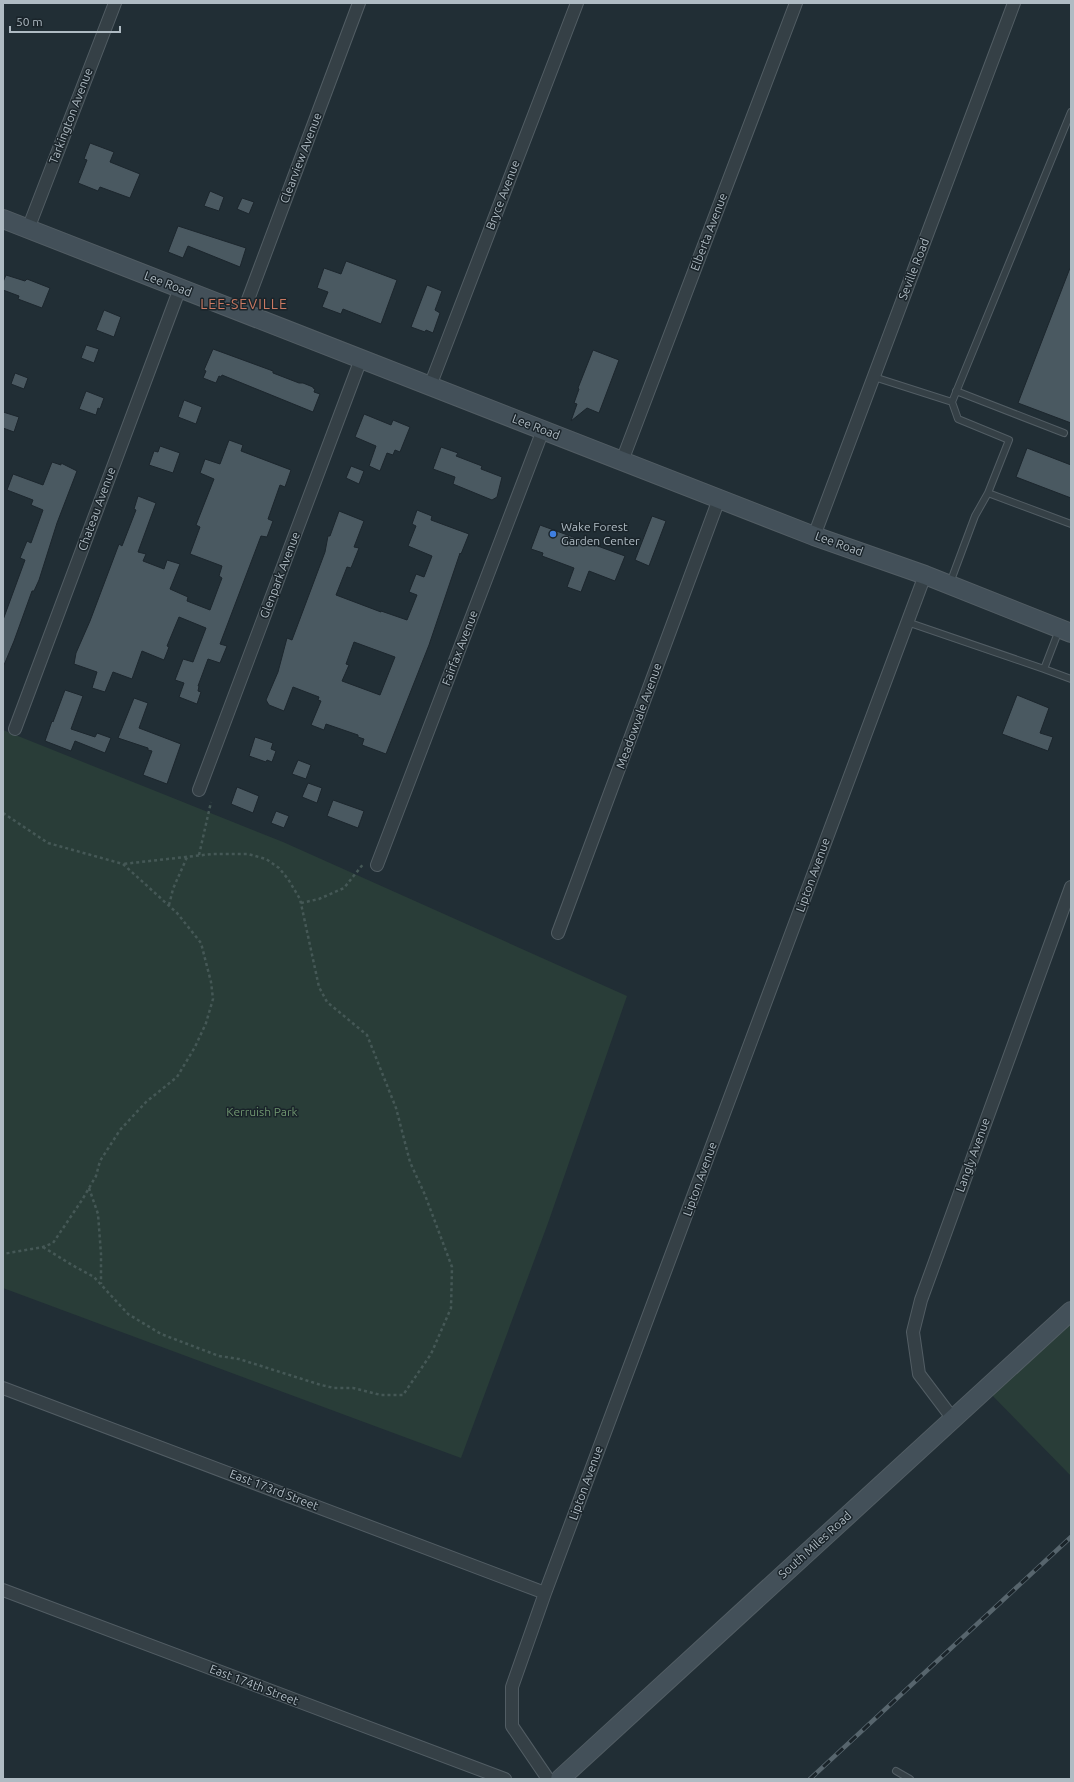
<svg xmlns="http://www.w3.org/2000/svg" width="1074" height="1782" font-family="Ubuntu,sans-serif">
<style>
.green{fill:#293d38}
.building{fill:#4a5961;stroke:#1c262d;fill-rule:evenodd}
.lines{fill:none;stroke-linecap:round;stroke-linejoin:round}
.lane-casing{stroke:#525d64;stroke-width:8}
.street-casing{stroke:#525d64;stroke-width:14}
.secondary-casing{stroke:#525d64;stroke-width:20}
.path{stroke:#455856;stroke-width:2.5;stroke-dasharray:3 3;stroke-linecap:butt}
.lane{stroke:#354046;stroke-width:6}
.street{stroke:#354046;stroke-width:12}
.secondary{stroke:#435059;stroke-width:18}
.rail-casing{stroke:#57656d;stroke-width:4.5}
.rail{stroke:#1a242a;stroke-width:3;stroke-dasharray:9;stroke-linecap:butt}
.shop-dot{fill:#3f7fe0;stroke:#1a242a;stroke-width:1.5}
.labels{text-anchor:middle;stroke-width:3;stroke-linejoin:round;paint-order:stroke}
.street-label{font-size:12px;fill:#afbbc3;stroke:#1a242a}
.poi-label{font-size:12px;fill:#afbbc3;stroke:#1a242a;text-anchor:start}
.park-label{font-size:12px;fill:#709670;stroke:#1a242a}
.quarter-label{font-size:14px;letter-spacing:1px;fill:#ca7962;stroke:#1a242a}
</style>
<rect width="100%" height="100%" fill="#212e35"/>
<!-- green -->
<path class="green" d="M 3,730 L 283,842 L 627,996 L 548,1223 L 461,1458 L 3,1288 Z
M 1071,1311 L 1071,1476 L 986,1389 Z"/>
<!-- building -->
<path class="building" d="M 90,143 L 114,152 L 110,162 L 140,174 L 130,198 L 100,187 L 98,191 L 78,183 L 87,160 L 84,159 Z
M 210,191 L 224,197 L 219,211 L 204,206 Z
M 242,198 L 254,202 L 249,214 L 237,209 Z
M 178,226 L 246,248 L 240,267 L 188,246 L 183,258 L 168,252 Z
M 346,261 L 397,280 L 381,324 L 343,309 L 341,314 L 322,307 L 328,292 L 317,288 L 324,268 L 341,274 Z
M 1070,268 L 1071,269 L 1071,423 L 1018,403 Z
M 6,275 L 25,281 L 27,279 L 50,288 L 42,308 L 18,299 L 19,296 L 3,290 L 3,282 Z
M 427,285 L 442,291 L 435,310 L 440,313 L 433,333 L 426,330 L 425,332 L 411,327 Z
M 104,310 L 121,317 L 114,337 L 96,330 Z
M 86,345 L 99,349 L 94,363 L 81,358 Z
M 213,349 L 273,371 L 273,373 L 299,383 L 303,383 L 313,387 L 313,388 L 315,389 L 314,392 L 320,394 L 313,412 L 222,375 L 221,377 L 219,376 L 216,383 L 203,378 L 206,371 L 204,370 Z
M 593,350 L 619,360 L 599,413 L 587,408 L 571,421 L 577,404 L 574,403 L 579,389 L 578,388 Z
M 15,373 L 28,378 L 24,389 L 11,384 Z
M 86,391 L 104,398 L 100,409 L 98,408 L 96,415 L 79,409 Z
M 184,400 L 202,407 L 196,424 L 178,417 Z
M 3,412 L 19,417 L 14,432 L 3,428 Z
M 364,414 L 391,425 L 393,420 L 410,427 L 400,452 L 395,450 L 393,455 L 387,453 L 380,471 L 369,466 L 376,446 L 355,437 Z
M 229,440 L 243,445 L 241,451 L 291,470 L 285,487 L 280,485 L 268,519 L 273,521 L 267,537 L 261,536 L 220,644 L 227,646 L 220,663 L 208,659 L 198,686 L 199,686 L 198,691 L 201,692 L 197,704 L 179,697 L 184,683 L 175,680 L 183,659 L 193,662 L 206,628 L 179,617 L 167,646 L 169,647 L 164,660 L 142,651 L 132,679 L 113,672 L 105,692 L 92,688 L 97,672 L 74,664 L 76,653 L 90,621 L 119,544 L 122,546 L 136,510 L 134,509 L 138,496 L 156,503 L 138,552 L 146,554 L 143,561 L 164,569 L 167,560 L 180,564 L 170,589 L 188,597 L 187,601 L 210,610 L 222,578 L 219,576 L 222,566 L 190,554 L 200,527 L 196,525 L 214,479 L 200,473 L 205,459 L 220,464 Z
M 160,446 L 180,453 L 173,473 L 149,465 L 154,451 L 158,452 Z
M 441,447 L 458,453 L 456,456 L 482,466 L 481,469 L 502,477 L 497,497 L 492,500 L 453,484 L 455,477 L 433,469 Z
M 1027,448 L 1071,465 L 1071,498 L 1016,477 Z
M 52,462 L 61,465 L 61,463 L 77,471 L 57,523 L 39,580 L 34,591 L 32,591 L 14,641 L 4,665 L 3,665 L 3,620 L 25,560 L 20,558 L 27,541 L 31,543 L 43,510 L 31,505 L 33,500 L 7,490 L 13,474 L 43,485 Z
M 351,466 L 364,471 L 359,484 L 346,478 Z
M 417,510 L 432,516 L 431,520 L 469,534 L 461,554 L 460,553 L 429,645 L 386,754 L 362,745 L 364,739 L 358,737 L 358,735 L 326,724 L 324,730 L 311,725 L 321,701 L 318,700 L 319,697 L 293,687 L 284,711 L 269,705 L 266,700 L 278,672 L 287,638 L 292,640 L 325,552 L 328,536 L 330,536 L 339,511 L 364,521 L 354,547 L 359,548 L 351,568 L 347,567 L 336,595 L 381,612 L 381,611 L 407,620 L 417,595 L 409,592 L 416,574 L 424,577 L 432,556 L 408,546 L 416,526 L 412,524 ZM 354,642 L 395,657 L 380,695 L 342,681 L 349,665 L 346,664 Z
M 652,516 L 666,521 L 649,566 L 635,560 Z
M 540,525 L 625,556 L 615,581 L 589,571 L 581,592 L 567,587 L 574,568 L 542,556 L 543,553 L 531,549 Z
M 65,690 L 83,696 L 71,729 L 95,737 L 97,733 L 111,738 L 105,753 L 75,741 L 71,751 L 45,741 L 52,721 L 53,722 Z
M 1017,695 L 1049,708 L 1040,733 L 1053,737 L 1048,751 L 1002,734 Z
M 134,698 L 148,703 L 139,728 L 181,744 L 167,784 L 143,775 L 152,751 L 148,750 L 148,748 L 118,738 Z
M 255,737 L 273,743 L 271,749 L 276,751 L 272,762 L 267,760 L 266,762 L 249,756 Z
M 298,760 L 311,765 L 306,779 L 292,774 Z
M 308,783 L 322,788 L 317,803 L 302,797 Z
M 237,787 L 259,796 L 253,813 L 231,804 Z
M 333,800 L 364,811 L 358,828 L 327,816 Z
M 276,811 L 289,816 L 284,828 L 271,823 Z"/>
<g class="lines">
<defs>
<path id="lane" d="M 874,377 L 952,402 L 1071,112
M 956,391 L 1064,433
M 952,402 L 958,419 L 1009,440 L 988,493
M 950,583 L 975,516 L 988,493 L 1071,524
M 907,622 L 1044,669
M 1059,630 L 1044,669 L 1071,679
M 896,1771 L 910,1779"/>
<path id="street" d="M 28,229 L 115,3
M 243,313 L 359,3
M 430,386 L 577,3
M 622,461 L 796,3
M 814,536 L 1014,3
M 15,729 L 180,288
M 199,790 L 361,359
M 377,865 L 543,430
M 558,933 L 719,499
M 3,1388 L 545,1593
M 953,1419 L 919,1374 L 913,1332 L 921,1300 L 1071,887
M 3,1590 L 505,1779
M 548,1779 L 512,1726 L 512,1687 L 545,1593 L 925,575"/>
<path id="secondary" d="M 3,219 L 814,536 L 925,575 L 1071,633
M 560,1779 L 1071,1311"/>
</defs>
<!-- lane casing -->
<use href="#lane" class="lane-casing"/>
<!-- street casing -->
<use href="#street" class="street-casing"/>
<!-- secondary casing -->
<use href="#secondary" class="secondary-casing"/>
<!-- path -->
<path class="path" d="M 3,813 L 48,843 L 123,864 L 177,913 L 201,943 L 211,982 L 213,999 L 206,1023 L 195,1047 L 177,1077 L 146,1102 L 120,1130 L 100,1161 L 96,1176 L 82,1200 L 53,1243 L 43,1247 L 3,1254
M 199,855 L 211,802
M 301,903 L 319,899 L 344,888 L 364,863
M 169,905 L 173,889 L 187,857
M 89,1188 L 98,1214 L 101,1254 L 101,1284
M 43,1247 L 72,1265 L 94,1277 L 128,1314 L 161,1334 L 219,1356 L 239,1359 L 321,1385 L 334,1388 L 353,1388 L 381,1395 L 403,1395 L 431,1354 L 451,1308 L 452,1267 L 425,1195 L 410,1162 L 396,1108 L 367,1035 L 327,1002 L 319,987 L 300,899 L 288,879 L 279,868 L 266,859 L 248,854 L 212,854 L 123,864"/>
<!-- lane -->
<use href="#lane" class="lane"/>
<!-- street -->
<use href="#street" class="street"/>
<!-- secondary -->
<use href="#secondary" class="secondary"/>
<defs>
<path id="rail" d="M 810,1779 L 1071,1537"/>
</defs>
<!-- rail casing -->
<use href="#rail" class="rail-casing"/>
<!-- rail -->
<use href="#rail" class="rail"/>
</g>
<!-- markers -->
<circle class="shop-dot" cx="553" cy="534" r="4"/>
<g class="labels">
<!-- street labels -->
<g class="street-label">
<text transform="translate(71 116) rotate(-69)" y="4">Tarkington Avenue</text>
<text transform="translate(301 158) rotate(-69)" y="4">Clearview Avenue</text>
<text transform="translate(503 195) rotate(-69)" y="4">Bryce Avenue</text>
<text transform="translate(709 232) rotate(-69)" y="4">Elberta Avenue</text>
<text transform="translate(914 269) rotate(-69)" y="4">Seville Road</text>
<text transform="translate(168 284) rotate(21)" y="4">Lee Road</text>
<text transform="translate(536 427) rotate(21)" y="4">Lee Road</text>
<text transform="translate(97 509) rotate(-70)" y="4">Chateau Avenue</text>
<text transform="translate(839 544) rotate(20)" y="4">Lee Road</text>
<text transform="translate(280 575) rotate(-69)" y="4">Glenpark Avenue</text>
<text transform="translate(460 648) rotate(-69)" y="4">Fairfax Avenue</text>
<text transform="translate(639 716) rotate(-70)" y="4">Meadowvale Avenue</text>
<text transform="translate(813 875) rotate(-70)" y="4">Lipton Avenue</text>
<text transform="translate(973 1155) rotate(-70)" y="4">Langly Avenue</text>
<text transform="translate(700 1179) rotate(-70)" y="4">Lipton Avenue</text>
<text transform="translate(586 1483) rotate(-70)" y="4">Lipton Avenue</text>
<text transform="translate(274 1490) rotate(21)" y="4">East 173rd Street</text>
<text transform="translate(815 1545) rotate(-42)" y="4">South Miles Road</text>
<text transform="translate(254 1685) rotate(21)" y="4">East 174th Street</text>
</g>
<!-- poi labels -->
<g class="poi-label">
<text x="561" y="531">Wake Forest<tspan x="561" dy="14">Garden Center</tspan></text>
</g>
<!-- park labels -->
<g class="park-label">
<text x="262" y="1116">Kerruish Park</text>
</g>
<!-- quarter labels -->
<g class="quarter-label">
<text x="244" y="309">LEE-SEVILLE</text>
</g>
</g>
<!-- border -->
<rect width="1074" height="1782" fill="none" stroke="#afbbc3" stroke-width="8"/>
<!-- scale -->
<path d="M10 26v6h110v-6" fill="none" stroke="#afbbc3" stroke-width="2"/>
<text x="16" y="26" font-size="12" fill="#afbbc3" stroke="#1a242a" stroke-width="3" paint-order="stroke">50 m</text>
</svg>
